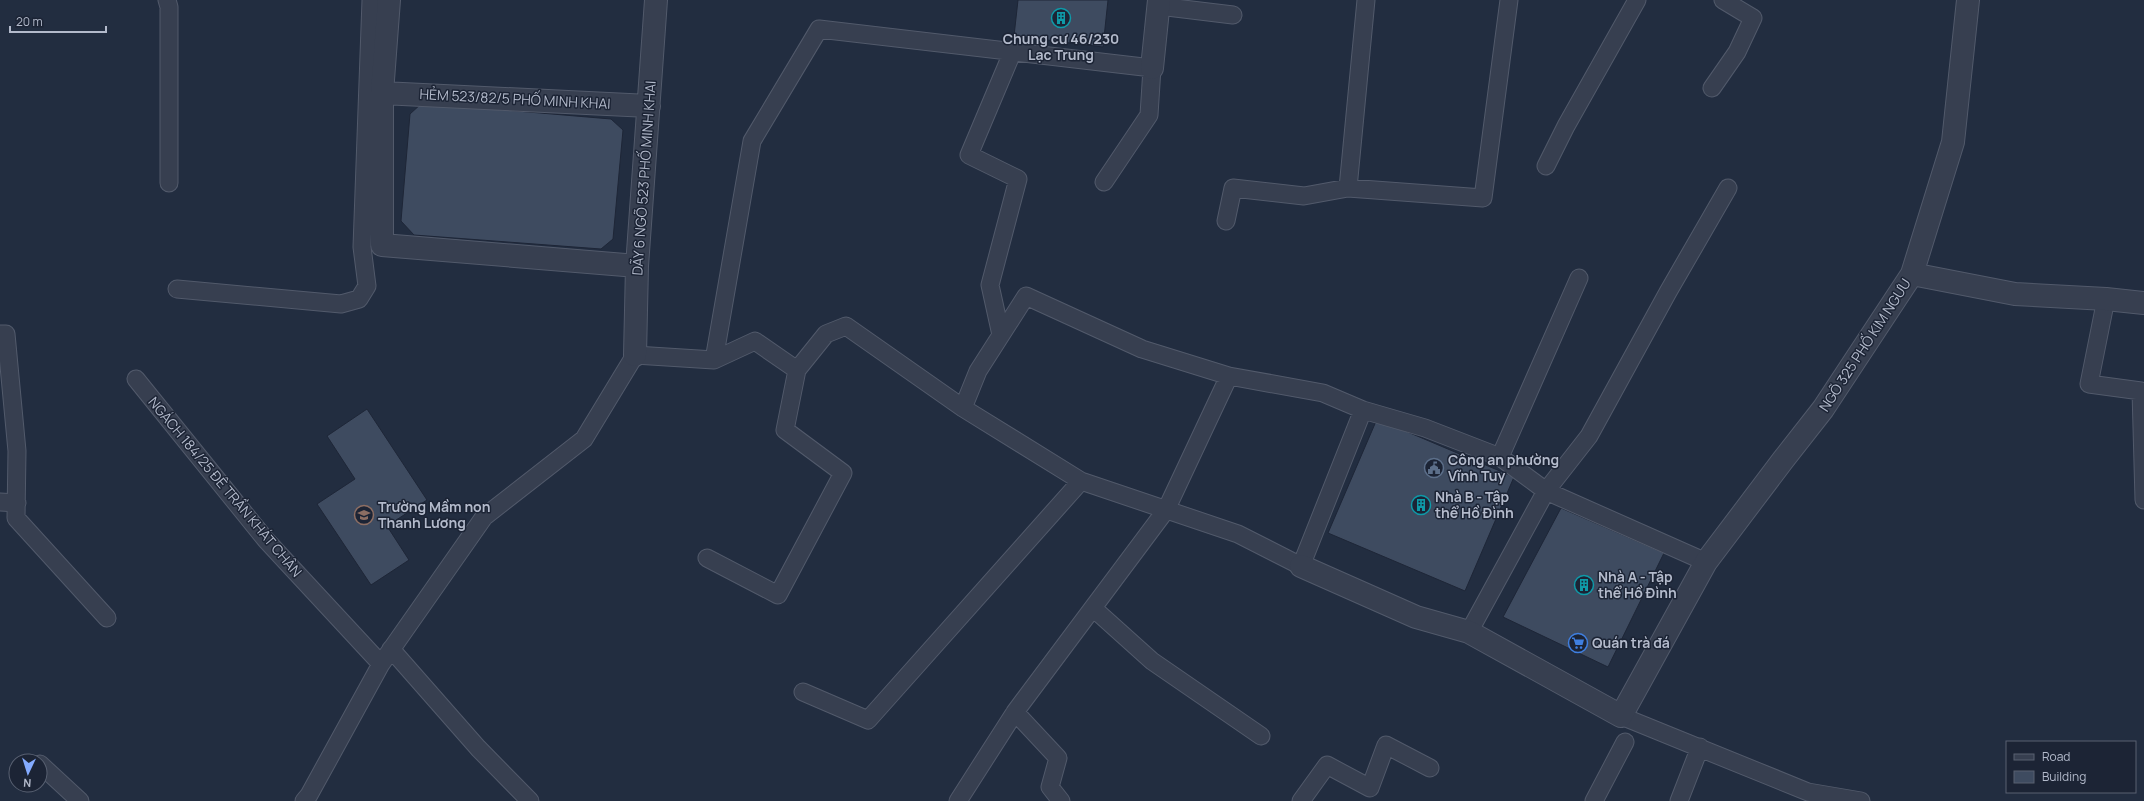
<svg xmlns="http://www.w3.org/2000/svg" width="2144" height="801" font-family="Manrope,sans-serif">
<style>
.building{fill:#3e4b60;stroke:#1e2637}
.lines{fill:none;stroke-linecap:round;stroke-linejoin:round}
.service-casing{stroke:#525a6b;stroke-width:19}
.minor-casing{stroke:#525a6b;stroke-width:24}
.service{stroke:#373f50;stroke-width:17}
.minor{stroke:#373f50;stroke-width:22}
.labels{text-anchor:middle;stroke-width:3;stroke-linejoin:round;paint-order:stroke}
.poi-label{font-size:14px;font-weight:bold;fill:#b3bacb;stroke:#1c2435;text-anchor:start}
.street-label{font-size:14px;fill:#b3bacb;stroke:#1c2435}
</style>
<rect width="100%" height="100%" fill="#222d40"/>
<!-- building -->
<path class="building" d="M 1018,0 L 1108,0 L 1103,47 L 1014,36 Z
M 422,103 L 611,119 L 623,130 L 613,239 L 601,249 L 414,235 L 401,221 L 410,114 Z
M 367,409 L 427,500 L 387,526 L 409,560 L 371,585 L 317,504 L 355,479 L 327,436 Z
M 1377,419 L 1514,477 L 1465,591 L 1328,533 Z
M 1561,508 L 1664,553 L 1608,667 L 1503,617 Z"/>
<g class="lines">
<defs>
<path id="service" d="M 167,0 L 169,7 L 169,183
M 1159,6 L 1233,15
M 1712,88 L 1737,52 L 1753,18 L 1723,0
M 1546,166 L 1566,126 L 1637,0
M 1348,188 L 1366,0
M 1226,221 L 1233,188 L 1304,196 L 1348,188 L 1483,198 L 1509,0
M 177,289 L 341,304 L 359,299 L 367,286 L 362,247 L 371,0
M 2106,299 L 2089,384 L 2141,391 L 2144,500
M 0,334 L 6,334 L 17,451 L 16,518 L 107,618
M 1001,335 L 990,285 L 1018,179 L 969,155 L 1012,53
M 714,360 L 752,141 L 819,29 L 1152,68 L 1149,115 L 1104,182
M 136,379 L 266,540 L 381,664
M 963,408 L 978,371 L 1026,296 L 1142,349 L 1229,376 L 1323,393 L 1363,410 L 1425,428 L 1500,457 L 1546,491 L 1706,562
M 1500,457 L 1579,278
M 0,502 L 17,503
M 707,558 L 778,595 L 843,473 L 785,430 L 797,370 L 826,334 L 846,326 L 963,408 L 1081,481 L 1238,534 L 1301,566 L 1363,410
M 1093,608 L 1152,661 L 1261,736
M 1469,632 L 1546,491 L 1589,436 L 1668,292 L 1728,188
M 391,649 L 478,748 L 530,801
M 803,692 L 868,720 L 1081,481
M 1015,712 L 1058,758 L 1050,787 L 1061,801
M 1621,716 L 1808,792 L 1861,801
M 40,764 L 80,801
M 304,801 L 309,795 L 381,664 L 484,517 L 584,439 L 635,355 L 714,360 L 755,341 L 797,370
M 958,801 L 1015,712 L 1166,510 L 1229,376
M 1301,801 L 1327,765 L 1370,788 L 1386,745 L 1430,768
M 1594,801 L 1625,742
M 1679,801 L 1700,747"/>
<path id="minor" d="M 389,0 L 382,93 L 382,245 L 637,266
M 1152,68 L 1159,0
M 382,93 L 649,106
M 1912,274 L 2015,294 L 2106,299 L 2144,303
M 635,355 L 637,266 L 656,0
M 1301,566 L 1416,617 L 1469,632 L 1621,716 L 1706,562 L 1783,460 L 1823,409 L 1912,274 L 1953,142 L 1968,0"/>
</defs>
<!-- service casing -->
<use href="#service" class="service-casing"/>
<!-- minor casing -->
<use href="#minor" class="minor-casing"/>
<!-- service -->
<use href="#service" class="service"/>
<!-- minor -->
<use href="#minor" class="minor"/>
</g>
<!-- icons -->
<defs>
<symbol id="building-ring" viewBox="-11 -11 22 22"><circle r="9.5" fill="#1c2435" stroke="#0f9aa8" stroke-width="1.5"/><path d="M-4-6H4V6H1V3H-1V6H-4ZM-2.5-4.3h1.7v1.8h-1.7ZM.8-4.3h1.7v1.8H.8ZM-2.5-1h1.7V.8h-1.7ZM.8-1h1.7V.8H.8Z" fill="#0f9aa8"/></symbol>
<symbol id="civic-ring" viewBox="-11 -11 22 22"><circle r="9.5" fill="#1c2435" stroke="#5c6f8a" stroke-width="1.5"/><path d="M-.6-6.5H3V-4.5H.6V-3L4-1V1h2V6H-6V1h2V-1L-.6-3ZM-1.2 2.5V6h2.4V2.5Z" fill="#5c6f8a"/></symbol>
<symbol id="school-ring" viewBox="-11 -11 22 22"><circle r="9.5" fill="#1c2435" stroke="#8d6e63" stroke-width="1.5"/><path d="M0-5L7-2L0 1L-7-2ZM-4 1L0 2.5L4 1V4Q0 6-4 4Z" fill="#8d6e63"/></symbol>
<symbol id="supermarket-ring" viewBox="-11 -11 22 22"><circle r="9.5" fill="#1c2435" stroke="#3f7fe0" stroke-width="1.5"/><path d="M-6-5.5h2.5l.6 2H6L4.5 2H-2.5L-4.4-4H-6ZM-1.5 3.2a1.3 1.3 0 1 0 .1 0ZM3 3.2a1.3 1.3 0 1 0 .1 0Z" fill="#3f7fe0"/></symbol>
</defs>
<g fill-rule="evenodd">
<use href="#building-ring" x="1050" y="7" width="22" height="22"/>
<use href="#civic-ring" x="1423" y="457" width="22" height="22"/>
<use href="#building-ring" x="1410" y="494" width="22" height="22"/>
<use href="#school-ring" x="353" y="504" width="22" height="22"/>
<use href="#building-ring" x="1573" y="574" width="22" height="22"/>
<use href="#supermarket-ring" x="1567" y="632" width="22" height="22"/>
</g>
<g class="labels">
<!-- poi labels -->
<g class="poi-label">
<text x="1061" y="44" text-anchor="middle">Chung cư 46/230<tspan x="1061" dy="16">Lạc Trung</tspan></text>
<text x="1448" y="465">Công an phường<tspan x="1448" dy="16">Vĩnh Tuy</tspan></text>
<text x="1435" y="502">Nhà B - Tập<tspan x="1435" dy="16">thể Hồ Đình</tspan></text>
<text x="378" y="512">Trường Mầm non<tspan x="378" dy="16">Thanh Lương</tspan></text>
<text x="1598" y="582">Nhà A - Tập<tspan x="1598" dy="16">thể Hồ Đình</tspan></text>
<text x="1592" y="648">Quán trà đá</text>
</g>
<!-- street labels -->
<g class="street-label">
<text transform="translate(515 99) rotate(3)" y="5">HẺM 523/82/5 PHỐ MINH KHAI</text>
<text transform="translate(644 178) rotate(-86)" y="5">DÃY 6 NGÕ 523 PHỐ MINH KHAI</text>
<text transform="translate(1865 345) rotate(-57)" y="5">NGÕ 325 PHỐ KIM NGƯU</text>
<text transform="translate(225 487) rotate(50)" y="5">NGÁCH 184/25 ĐÊ TRẦN KHÁT CHÂN</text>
</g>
</g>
<!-- legend -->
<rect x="2006" y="741" width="130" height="52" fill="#1c2435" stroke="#586071"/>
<rect x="2014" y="754" width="20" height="6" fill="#373f50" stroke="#586071"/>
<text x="2042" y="761" font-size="12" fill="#b3bacb">Road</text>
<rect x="2014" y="771" width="20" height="12" fill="#3e4b60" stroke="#586071"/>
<text x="2042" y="781" font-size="12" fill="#b3bacb">Building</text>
<!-- north arrow -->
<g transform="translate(28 773) rotate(184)"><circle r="19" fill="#1c2435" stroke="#586071"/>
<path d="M0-3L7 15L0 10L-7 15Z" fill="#84abff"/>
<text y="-6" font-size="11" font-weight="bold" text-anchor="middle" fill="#b3bacb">N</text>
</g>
<!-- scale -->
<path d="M10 26v6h96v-6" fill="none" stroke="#b3bacb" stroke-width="2"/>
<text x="16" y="26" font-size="12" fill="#b3bacb" stroke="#1c2435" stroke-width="3" paint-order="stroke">20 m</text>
</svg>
